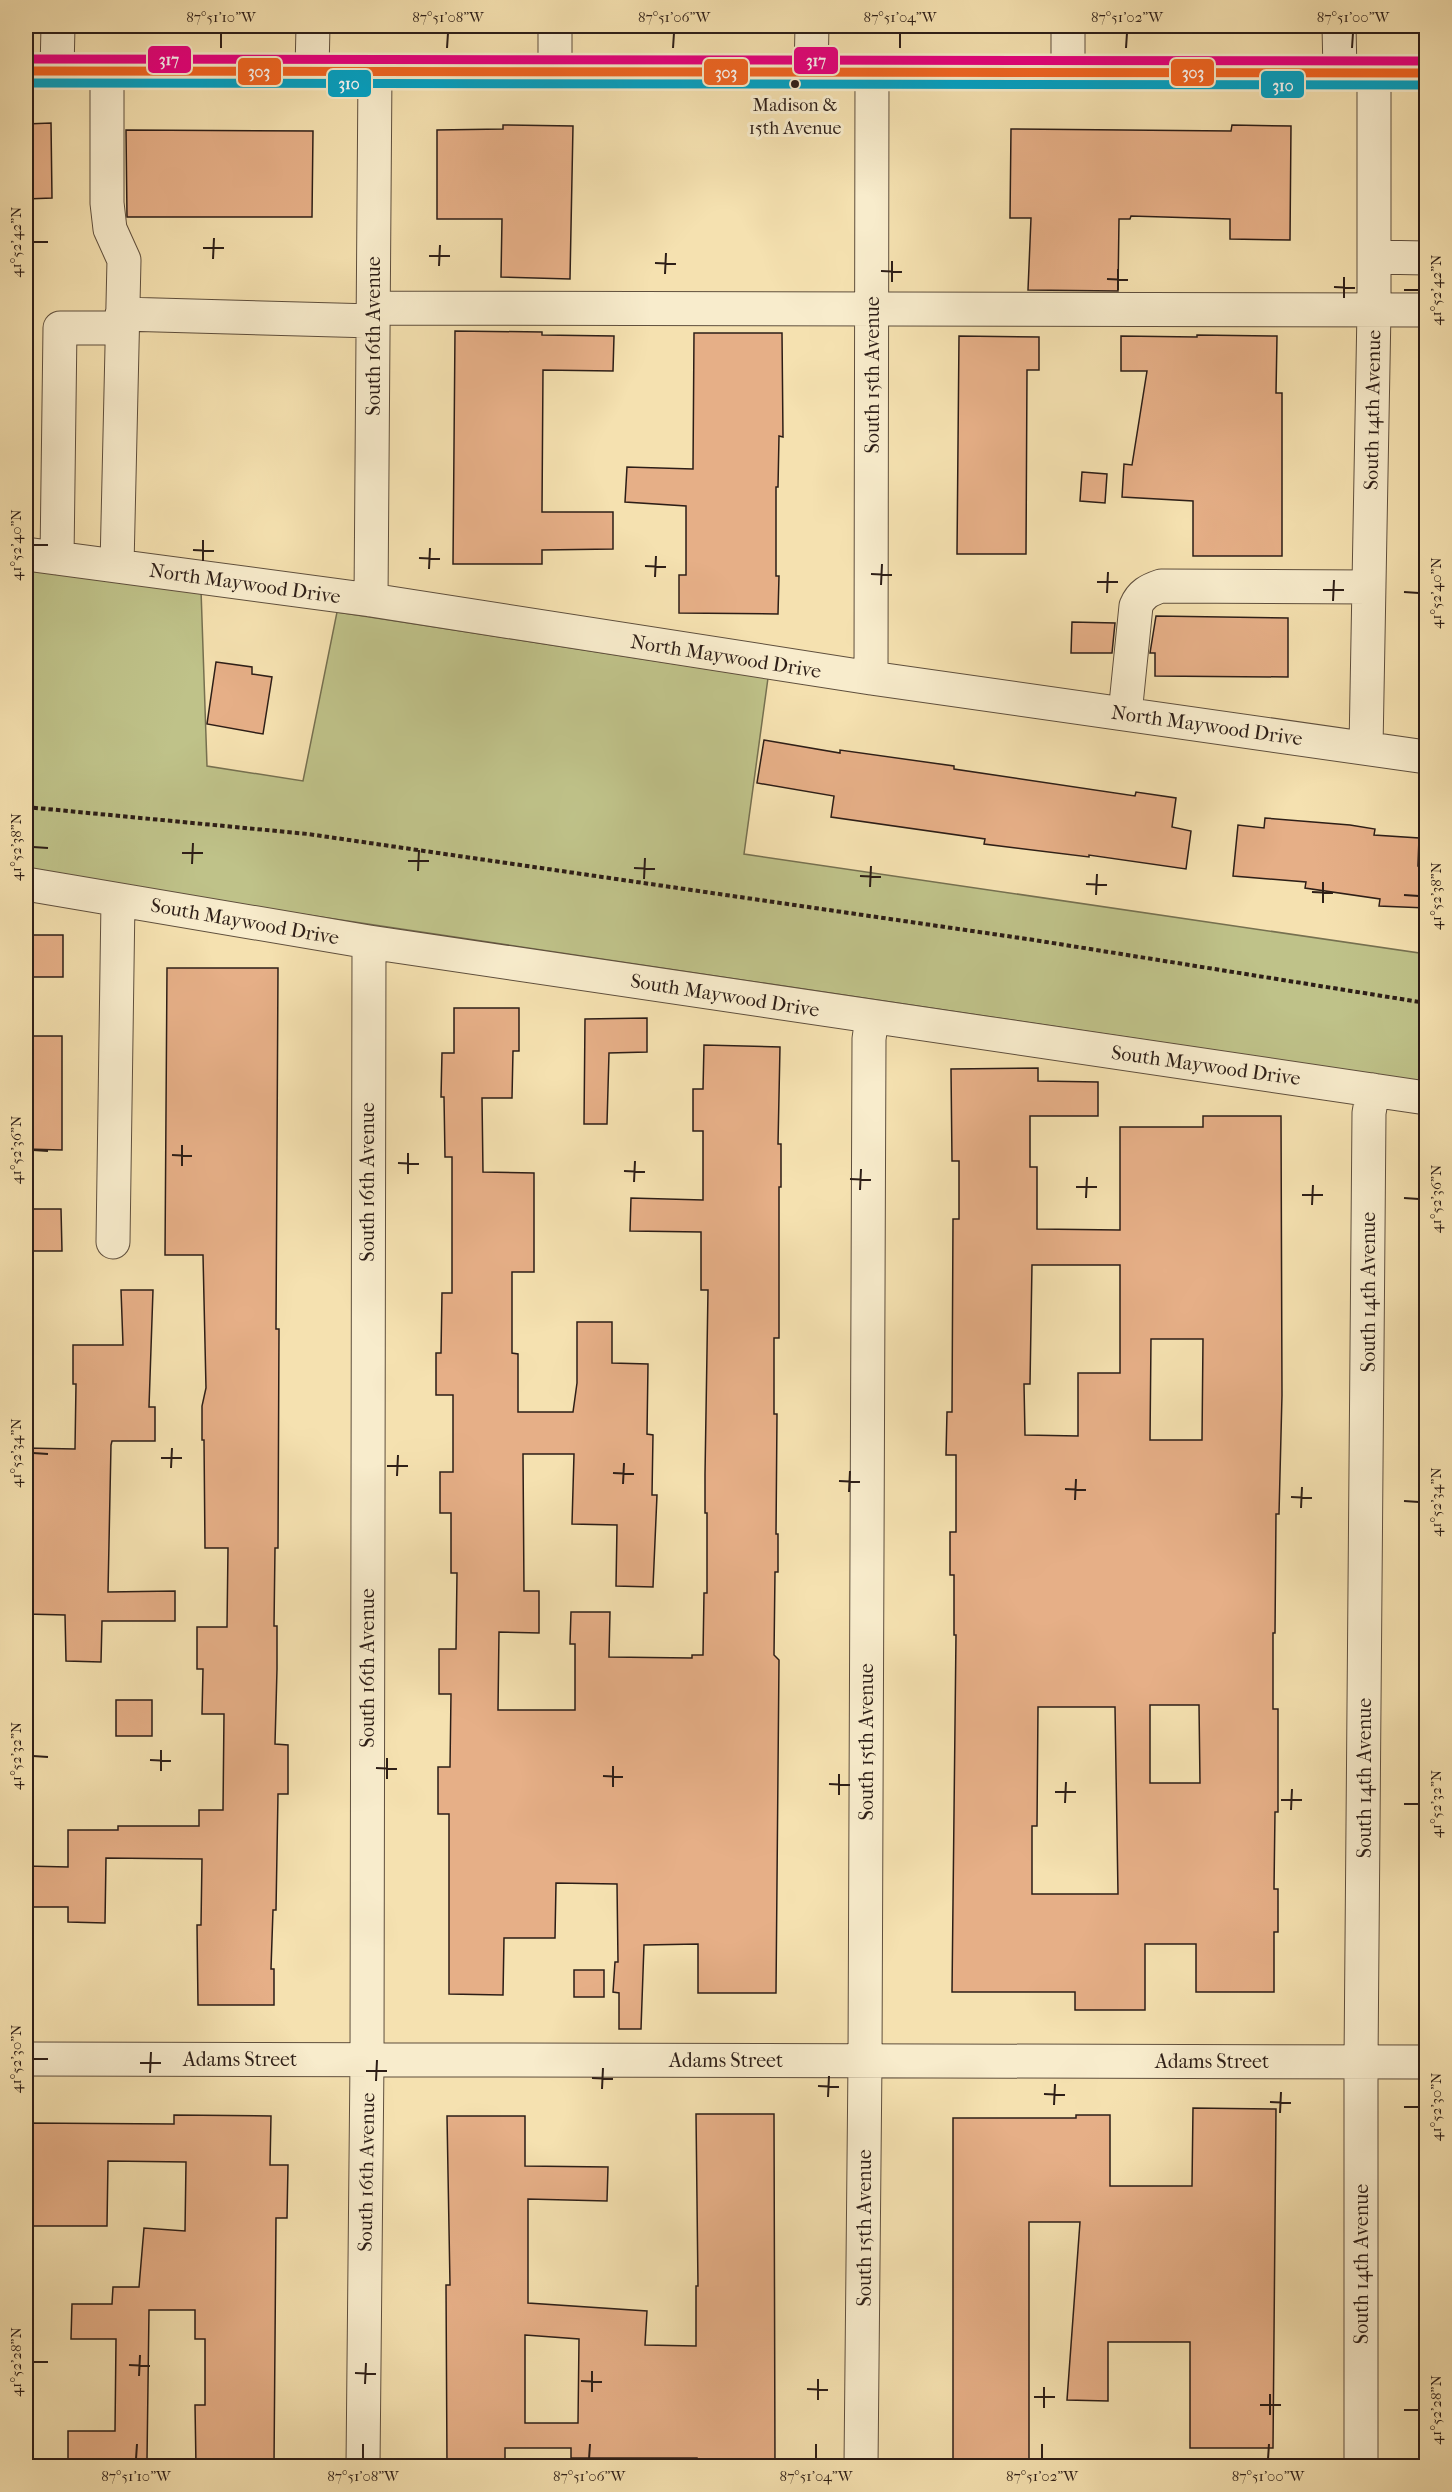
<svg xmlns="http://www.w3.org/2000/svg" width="1452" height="2492" font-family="'IM FELL French Canon',serif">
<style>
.green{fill:#bfc289;stroke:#767050;stroke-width:1.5}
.building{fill:#e6af87;stroke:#2d1e17;stroke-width:1.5;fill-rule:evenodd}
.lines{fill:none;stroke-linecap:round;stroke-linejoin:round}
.minor-casing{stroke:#5f4f3d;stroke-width:35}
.major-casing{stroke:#2d1e17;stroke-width:35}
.path{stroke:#2d1e17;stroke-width:4;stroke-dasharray:4.5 3;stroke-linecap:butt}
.minor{stroke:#f8eccc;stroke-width:33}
.major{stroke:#f5e1b0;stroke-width:33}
.bus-1-casing{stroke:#f8eccc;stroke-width:14}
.bus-2-casing{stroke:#f8eccc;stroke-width:14}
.bus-3-casing{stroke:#f8eccc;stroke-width:14}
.bus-1{stroke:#f26522;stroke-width:9}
.bus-2{stroke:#02a2c5;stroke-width:9}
.bus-3{stroke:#e5007d;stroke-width:9}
.ticks{fill:none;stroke:#2d1e17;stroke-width:2}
.bus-dot{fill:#2d1e17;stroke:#f8eccc;stroke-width:2}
.labels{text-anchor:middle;stroke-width:6;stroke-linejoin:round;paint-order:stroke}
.bus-label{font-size:18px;fill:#2d1e17;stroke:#f8eccc}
.street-label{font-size:20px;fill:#2d1e17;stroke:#f8eccc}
.line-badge{stroke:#f8eccc;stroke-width:2}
.badge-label{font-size:16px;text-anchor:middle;font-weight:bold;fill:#fff}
.neatline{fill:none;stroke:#2d1e17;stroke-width:2}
.ticks-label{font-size:15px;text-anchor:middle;fill:#2d1e17}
</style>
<rect width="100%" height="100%" fill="#f5e1b0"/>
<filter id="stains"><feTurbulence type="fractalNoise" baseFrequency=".00333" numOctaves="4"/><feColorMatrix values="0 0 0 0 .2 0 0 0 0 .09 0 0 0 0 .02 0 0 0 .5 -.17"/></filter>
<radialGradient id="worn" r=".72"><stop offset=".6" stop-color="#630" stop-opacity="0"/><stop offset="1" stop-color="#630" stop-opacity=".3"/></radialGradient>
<!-- green -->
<path class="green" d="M 26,566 L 201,590 L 207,766 L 303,781 L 337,612 L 768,678 L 744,854 L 1426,954 L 1426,1082 L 26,873 Z"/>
<!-- building -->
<path class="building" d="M 51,123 L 52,198 L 26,199 L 26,124 Z
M 503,125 L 573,126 L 570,279 L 501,277 L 502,219 L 437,219 L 437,130 L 503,129 Z
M 1232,125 L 1291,126 L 1290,240 L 1230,239 L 1230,219 L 1131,216 L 1130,219 L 1119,219 L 1118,291 L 1028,290 L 1031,218 L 1010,218 L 1011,129 L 1231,131 Z
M 126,130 L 313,131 L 312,217 L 127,217 Z
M 455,331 L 542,332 L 542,335 L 614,336 L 613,371 L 543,370 L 542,512 L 613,512 L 613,549 L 542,550 L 542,564 L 453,564 Z
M 694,333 L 782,333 L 783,437 L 779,436 L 778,487 L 776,487 L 776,576 L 779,576 L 778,614 L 679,613 L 679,575 L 686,575 L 686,506 L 625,502 L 627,467 L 693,469 Z
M 1197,335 L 1277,336 L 1276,393 L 1282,393 L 1282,556 L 1193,556 L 1193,501 L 1122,497 L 1124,464 L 1132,465 L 1147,371 L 1121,371 L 1121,336 L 1197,337 Z
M 959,336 L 1039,337 L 1039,370 L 1027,370 L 1026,554 L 957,554 Z
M 1082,472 L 1107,474 L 1105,503 L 1080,501 Z
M 1156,616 L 1288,618 L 1288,677 L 1155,676 L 1155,653 L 1150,653 Z
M 1072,622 L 1115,623 L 1112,653 L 1071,653 Z
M 216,662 L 252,667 L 252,674 L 272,677 L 263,734 L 207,724 Z
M 764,740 L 840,753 L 840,750 L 954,766 L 954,769 L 1135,796 L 1136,792 L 1176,798 L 1172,827 L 1191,831 L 1186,869 L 1089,855 L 1089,857 L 984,844 L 985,839 L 831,817 L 834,796 L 757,783 Z
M 1265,818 L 1350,825 L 1375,829 L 1374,835 L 1419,838 L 1418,866 L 1426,866 L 1426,908 L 1379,906 L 1380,899 L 1305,888 L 1306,882 L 1233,876 L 1238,825 L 1264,828 Z
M 26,935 L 63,935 L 63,977 L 26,977 Z
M 167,968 L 278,968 L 276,1329 L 279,1329 L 278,1548 L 275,1548 L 274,1626 L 277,1626 L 277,1669 L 275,1744 L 288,1745 L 288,1794 L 278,1794 L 276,1910 L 273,1910 L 271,1969 L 274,1969 L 274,2005 L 198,2005 L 197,1925 L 201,1925 L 202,1859 L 106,1858 L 105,1923 L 68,1922 L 68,1907 L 26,1907 L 26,1866 L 68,1867 L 68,1830 L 118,1830 L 118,1826 L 199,1826 L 199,1810 L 223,1810 L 224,1714 L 202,1714 L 203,1669 L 197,1669 L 197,1627 L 227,1627 L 228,1548 L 205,1548 L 204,1440 L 202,1440 L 202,1406 L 206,1388 L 203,1255 L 165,1255 Z
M 454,1008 L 519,1008 L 519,1051 L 513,1051 L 512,1098 L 482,1098 L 483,1172 L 534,1173 L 534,1272 L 512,1272 L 512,1353 L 518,1354 L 518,1412 L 573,1412 L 577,1383 L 577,1322 L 612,1322 L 612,1363 L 648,1364 L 647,1434 L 653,1435 L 652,1495 L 657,1495 L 653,1587 L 616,1586 L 617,1525 L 572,1524 L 574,1454 L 523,1454 L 524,1591 L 539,1591 L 539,1633 L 499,1632 L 498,1710 L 575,1710 L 575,1644 L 570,1644 L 571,1612 L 610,1612 L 609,1657 L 692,1658 L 692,1655 L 703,1655 L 704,1593 L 707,1593 L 707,1513 L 705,1513 L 705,1474 L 708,1290 L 701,1290 L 701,1232 L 630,1231 L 631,1198 L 703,1200 L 703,1131 L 693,1131 L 693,1089 L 703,1089 L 704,1045 L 780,1047 L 778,1144 L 781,1144 L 781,1187 L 779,1187 L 779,1338 L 774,1338 L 774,1414 L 777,1414 L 776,1534 L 778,1534 L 778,1572 L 775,1572 L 774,1655 L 779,1660 L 776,1993 L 698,1993 L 698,1944 L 644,1945 L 641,2029 L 619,2029 L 619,1993 L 613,1992 L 615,1962 L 618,1962 L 617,1884 L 556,1883 L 555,1938 L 504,1938 L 503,1995 L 449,1994 L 449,1814 L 438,1814 L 438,1767 L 450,1767 L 451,1694 L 439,1694 L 439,1649 L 456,1649 L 457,1573 L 451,1573 L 451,1513 L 440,1513 L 440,1472 L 453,1472 L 453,1395 L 436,1395 L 436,1353 L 441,1353 L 442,1293 L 452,1293 L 452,1157 L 445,1157 L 444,1097 L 441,1097 L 442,1053 L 454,1053 Z
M 647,1018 L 647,1052 L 609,1053 L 607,1124 L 584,1124 L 585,1019 Z
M 26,1036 L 62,1036 L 62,1150 L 26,1149 Z
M 1038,1068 L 1038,1081 L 1098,1082 L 1098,1116 L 1030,1116 L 1030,1167 L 1037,1167 L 1037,1229 L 1120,1230 L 1120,1127 L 1203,1127 L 1203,1116 L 1281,1116 L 1282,1395 L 1279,1514 L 1276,1514 L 1275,1633 L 1273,1633 L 1273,1709 L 1278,1709 L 1278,1812 L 1275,1812 L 1274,1889 L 1278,1889 L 1278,1932 L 1274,1932 L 1274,1992 L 1196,1992 L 1196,1944 L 1145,1944 L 1145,2010 L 1075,2010 L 1075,1992 L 952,1992 L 956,1635 L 954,1635 L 954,1575 L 950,1575 L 950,1532 L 956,1532 L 956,1455 L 946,1455 L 947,1412 L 952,1412 L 953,1219 L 959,1219 L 959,1161 L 952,1161 L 951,1069 ZM 1032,1265 L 1120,1265 L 1120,1373 L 1078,1373 L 1078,1436 L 1025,1435 L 1024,1384 L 1030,1384 ZM 1151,1339 L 1203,1339 L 1202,1440 L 1150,1440 ZM 1150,1705 L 1199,1705 L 1200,1783 L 1150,1783 ZM 1038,1707 L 1115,1707 L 1118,1894 L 1032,1894 L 1032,1826 L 1037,1826 Z
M 26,1209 L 61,1209 L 62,1251 L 26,1251 Z
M 121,1290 L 153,1290 L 149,1407 L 155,1407 L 155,1441 L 112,1441 L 111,1445 L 108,1592 L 175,1591 L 175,1621 L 102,1621 L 101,1662 L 66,1661 L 65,1615 L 26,1614 L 26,1448 L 75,1449 L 76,1384 L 73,1384 L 73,1345 L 123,1345 Z
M 116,1700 L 152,1700 L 152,1736 L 116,1736 Z
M 574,1970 L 604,1970 L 604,1997 L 574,1997 Z
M 1193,2108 L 1276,2109 L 1273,2448 L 1190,2448 L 1190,2342 L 1108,2342 L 1108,2401 L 1067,2400 L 1080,2222 L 1029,2222 L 1029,2466 L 953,2466 L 953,2118 L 1076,2118 L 1076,2115 L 1110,2115 L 1110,2186 L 1192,2186 Z
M 696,2114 L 774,2114 L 775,2466 L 697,2466 L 697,2458 L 571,2458 L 571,2448 L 505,2448 L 505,2466 L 447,2466 L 446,2285 L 450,2285 L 447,2116 L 525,2116 L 525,2166 L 608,2167 L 607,2201 L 528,2199 L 528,2303 L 647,2311 L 645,2345 L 696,2346 L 696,2286 L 698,2286 ZM 525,2335 L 579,2339 L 578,2423 L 525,2423 Z
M 174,2115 L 271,2116 L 270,2165 L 288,2165 L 287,2218 L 276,2218 L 274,2466 L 196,2466 L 195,2405 L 205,2405 L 205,2339 L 195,2339 L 195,2310 L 149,2310 L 147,2460 L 68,2459 L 68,2431 L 115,2431 L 116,2339 L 71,2339 L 72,2304 L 112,2304 L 113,2287 L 139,2287 L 144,2228 L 185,2231 L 186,2162 L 108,2161 L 107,2226 L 26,2226 L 26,2123 L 174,2124 Z"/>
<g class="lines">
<defs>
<path id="minor" d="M 1339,26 L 1340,73
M 57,71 L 58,26
M 107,71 L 107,203 L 110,229 L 124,260 L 117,566
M 312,71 L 313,26
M 555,72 L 555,26
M 811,72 L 812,26
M 1068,73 L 1068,26
M 1374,257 L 1426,258
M 373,308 L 1426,310
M 122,314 L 373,321
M 26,554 L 371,600 L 871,678 L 1426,757
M 57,558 L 60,328 L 122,328
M 371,600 L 375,71
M 871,678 L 872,72
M 1125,714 L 1136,606 C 1141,594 1149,590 1161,586 L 1369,587
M 1366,748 L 1374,310 L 1374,73
M 26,884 L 369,942 L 1426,1098
M 113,1242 L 118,900
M 26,2059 L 1426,2062
M 363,2466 L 367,2060 L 369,942
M 861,2466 L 865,2061 L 869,1039 L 872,1017
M 1361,2466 L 1361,2062 L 1369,1113 L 1373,1090"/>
<path id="major" d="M 26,71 L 1426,73"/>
</defs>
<!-- minor casing -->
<use href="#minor" class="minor-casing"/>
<!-- major casing -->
<use href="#major" class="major-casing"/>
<!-- path -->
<path class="path" d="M 26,807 L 308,834 L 1034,940 L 1426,1003"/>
<!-- minor -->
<use href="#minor" class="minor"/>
<!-- major -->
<use href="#major" class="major"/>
<defs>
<path id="bus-1" d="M 26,71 L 1426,73"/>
<path id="bus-2" d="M 26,83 L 1426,85"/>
<path id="bus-3" d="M 26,59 L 1426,61"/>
</defs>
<!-- bus-1 casing -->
<use href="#bus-1" class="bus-1-casing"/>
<!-- bus-2 casing -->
<use href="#bus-2" class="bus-2-casing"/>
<!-- bus-3 casing -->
<use href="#bus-3" class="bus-3-casing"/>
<!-- bus-1 -->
<use href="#bus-1" class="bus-1"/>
<!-- bus-2 -->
<use href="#bus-2" class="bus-2"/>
<!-- bus-3 -->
<use href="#bus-3" class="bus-3"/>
</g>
<!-- ticks -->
<path class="ticks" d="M 221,48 L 221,33M 447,48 L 448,33M 673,48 L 674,33M 900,48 L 900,33M 1126,48 L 1127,33M 1352,48 L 1353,33M 33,242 L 48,242M 203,248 L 224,248M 429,256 L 450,256M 213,259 L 214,238M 655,263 L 676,264M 439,266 L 440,245M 881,271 L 902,272M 665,274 L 666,253M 1107,279 L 1128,280M 892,282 L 892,261M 1334,287 L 1355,288M 1118,290 L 1118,269M 1404,290 L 1419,290M 1344,298 L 1344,277M 33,545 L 48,545M 193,550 L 214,551M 419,558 L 440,559M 203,561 L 203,540M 645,566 L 666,567M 429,569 L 430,548M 871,574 L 892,575M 655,577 L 656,556M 1097,582 L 1118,582M 881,585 L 882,564M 1323,590 L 1344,590M 1404,592 L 1419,593M 1107,593 L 1108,572M 1333,601 L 1334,580M 33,847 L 48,848M 182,853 L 203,853M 408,861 L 429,861M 192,864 L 193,843M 634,868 L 655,869M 418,871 L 419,850M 860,876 L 881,877M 644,879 L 645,858M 1086,884 L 1107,885M 870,887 L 871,866M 1312,892 L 1333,893M 1096,895 L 1097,874M 1404,895 L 1419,896M 1323,903 L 1323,882M 33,1150 L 48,1151M 172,1155 L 192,1156M 398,1163 L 419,1164M 182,1166 L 182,1145M 624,1171 L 645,1172M 408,1174 L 408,1153M 850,1179 L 871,1180M 634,1182 L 635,1161M 1076,1187 L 1097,1187M 860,1190 L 861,1169M 1302,1195 L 1323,1195M 1086,1198 L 1087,1177M 1404,1198 L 1419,1199M 1312,1205 L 1313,1185M 33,1453 L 48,1454M 161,1458 L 182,1458M 387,1466 L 408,1466M 171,1468 L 172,1448M 613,1473 L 634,1474M 397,1476 L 398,1455M 839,1481 L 860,1482M 623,1484 L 624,1463M 1065,1489 L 1086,1490M 849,1492 L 850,1471M 1291,1497 L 1312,1498M 1075,1500 L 1076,1479M 1404,1501 L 1419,1502M 1301,1508 L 1302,1487M 33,1756 L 48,1757M 150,1760 L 171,1761M 376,1768 L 397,1769M 161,1771 L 161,1750M 603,1776 L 623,1777M 387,1779 L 387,1758M 829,1784 L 850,1785M 613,1787 L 613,1766M 1055,1792 L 1076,1792M 839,1795 L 839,1774M 1281,1800 L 1302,1800M 1065,1803 L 1066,1782M 1404,1804 L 1419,1804M 1291,1810 L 1292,1789M 33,2059 L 48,2059M 140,2063 L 161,2063M 366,2071 L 387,2071M 150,2073 L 151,2052M 592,2078 L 613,2079M 376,2081 L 377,2060M 818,2086 L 839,2087M 602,2089 L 603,2068M 1044,2094 L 1065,2095M 828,2097 L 829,2076M 1270,2102 L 1291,2103M 1054,2105 L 1055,2084M 1404,2107 L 1419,2107M 1280,2113 L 1281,2092M 33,2362 L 48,2362M 129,2365 L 150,2366M 355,2373 L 376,2374M 139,2376 L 140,2355M 581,2381 L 602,2382M 365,2384 L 366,2363M 807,2389 L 828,2390M 592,2392 L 592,2371M 1034,2397 L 1055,2397M 818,2400 L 818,2379M 1260,2405 L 1281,2405M 1044,2408 L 1044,2387M 1404,2410 L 1419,2410M 1270,2415 L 1270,2394M 136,2459 L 137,2444M 363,2459 L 363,2444M 589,2459 L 590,2444M 816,2459 L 816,2444M 1042,2459 L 1042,2444M 1268,2459 L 1269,2444"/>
<!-- markers -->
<circle class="bus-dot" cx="795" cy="84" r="5"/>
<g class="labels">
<!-- bus labels -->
<g class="bus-label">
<text x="795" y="111">Madison &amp;<tspan x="795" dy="23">15th Avenue</tspan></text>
</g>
<!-- street labels -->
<g class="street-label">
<text transform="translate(373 336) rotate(-90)" y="7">South 16th Avenue</text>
<text transform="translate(872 375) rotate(-90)" y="7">South 15th Avenue</text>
<text transform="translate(1372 410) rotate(-89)" y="7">South 14th Avenue</text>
<text transform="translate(245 583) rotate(8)" y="7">North Maywood Drive</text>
<text transform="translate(726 656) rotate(9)" y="7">North Maywood Drive</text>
<text transform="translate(1207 725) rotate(8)" y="7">North Maywood Drive</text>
<text transform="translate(245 921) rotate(10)" y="7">South Maywood Drive</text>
<text transform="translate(725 995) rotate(9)" y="7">South Maywood Drive</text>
<text transform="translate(1206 1065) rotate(8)" y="7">South Maywood Drive</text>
<text transform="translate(367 1182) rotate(-90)" y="7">South 16th Avenue</text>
<text transform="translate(1368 1292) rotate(-90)" y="7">South 14th Avenue</text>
<text transform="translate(367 1668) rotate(-90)" y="7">South 16th Avenue</text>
<text transform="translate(866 1742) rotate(-90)" y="7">South 15th Avenue</text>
<text transform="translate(1364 1778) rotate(-90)" y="7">South 14th Avenue</text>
<text x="240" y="2066">Adams Street</text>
<text x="726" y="2067">Adams Street</text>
<text x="1212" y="2068">Adams Street</text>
<text transform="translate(366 2172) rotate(-89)" y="7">South 16th Avenue</text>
<text transform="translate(864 2228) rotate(-90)" y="7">South 15th Avenue</text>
<text transform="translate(1361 2264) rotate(-90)" y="7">South 14th Avenue</text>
</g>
</g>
<g class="line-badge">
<rect x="147" y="45" width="45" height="29" rx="6" fill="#e5007d"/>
<rect x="793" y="46" width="46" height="29" rx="6" fill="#e5007d"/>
<rect x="237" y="57" width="45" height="29" rx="6" fill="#f26522"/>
<rect x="703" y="58" width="46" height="28" rx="6" fill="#f26522"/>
<rect x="1170" y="58" width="45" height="29" rx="6" fill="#f26522"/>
<rect x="327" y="69" width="45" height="29" rx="6" fill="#02a2c5"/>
<rect x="1260" y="70" width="45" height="29" rx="6" fill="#02a2c5"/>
</g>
<g class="badge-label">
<text x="169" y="65">317</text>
<text x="816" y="66">317</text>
<text x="259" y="77">303</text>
<text x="726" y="78">303</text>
<text x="1193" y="78">303</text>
<text x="349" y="89">310</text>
<text x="1283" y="91">310</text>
</g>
<!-- margin -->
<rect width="1452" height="2492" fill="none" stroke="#f5e1b0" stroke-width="66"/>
<rect x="33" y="33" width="1386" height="2426" class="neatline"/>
<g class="ticks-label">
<text x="221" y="22">87°51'10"W</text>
<text x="448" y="22">87°51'08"W</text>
<text x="674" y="22">87°51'06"W</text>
<text x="900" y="22">87°51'04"W</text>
<text x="1127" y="22">87°51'02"W</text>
<text x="1353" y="22">87°51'00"W</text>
<text transform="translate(16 242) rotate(-90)" y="5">41°52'42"N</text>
<text transform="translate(1436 290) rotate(-90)" y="5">41°52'42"N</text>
<text transform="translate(16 545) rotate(-90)" y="5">41°52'40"N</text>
<text transform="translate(1436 593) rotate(-90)" y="5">41°52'40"N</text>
<text transform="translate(16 847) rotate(-90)" y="5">41°52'38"N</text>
<text transform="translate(1436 896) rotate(-90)" y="5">41°52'38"N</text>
<text transform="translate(16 1150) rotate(-90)" y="5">41°52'36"N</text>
<text transform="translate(1436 1199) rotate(-90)" y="5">41°52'36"N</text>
<text transform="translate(16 1453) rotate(-90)" y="5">41°52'34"N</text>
<text transform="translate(1436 1502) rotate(-90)" y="5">41°52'34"N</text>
<text transform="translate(16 1756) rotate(-90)" y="5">41°52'32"N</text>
<text transform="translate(1436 1804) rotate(-90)" y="5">41°52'32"N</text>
<text transform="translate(16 2059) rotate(-90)" y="5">41°52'30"N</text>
<text transform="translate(1436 2107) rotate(-90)" y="5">41°52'30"N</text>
<text transform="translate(16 2362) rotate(-90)" y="5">41°52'28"N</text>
<text transform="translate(1436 2410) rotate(-90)" y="5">41°52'28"N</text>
<text x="136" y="2481">87°51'10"W</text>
<text x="363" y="2481">87°51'08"W</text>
<text x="589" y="2481">87°51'06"W</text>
<text x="816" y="2481">87°51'04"W</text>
<text x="1042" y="2481">87°51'02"W</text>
<text x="1268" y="2481">87°51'00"W</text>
</g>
<rect width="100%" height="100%" filter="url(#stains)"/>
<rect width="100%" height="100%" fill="url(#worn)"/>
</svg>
